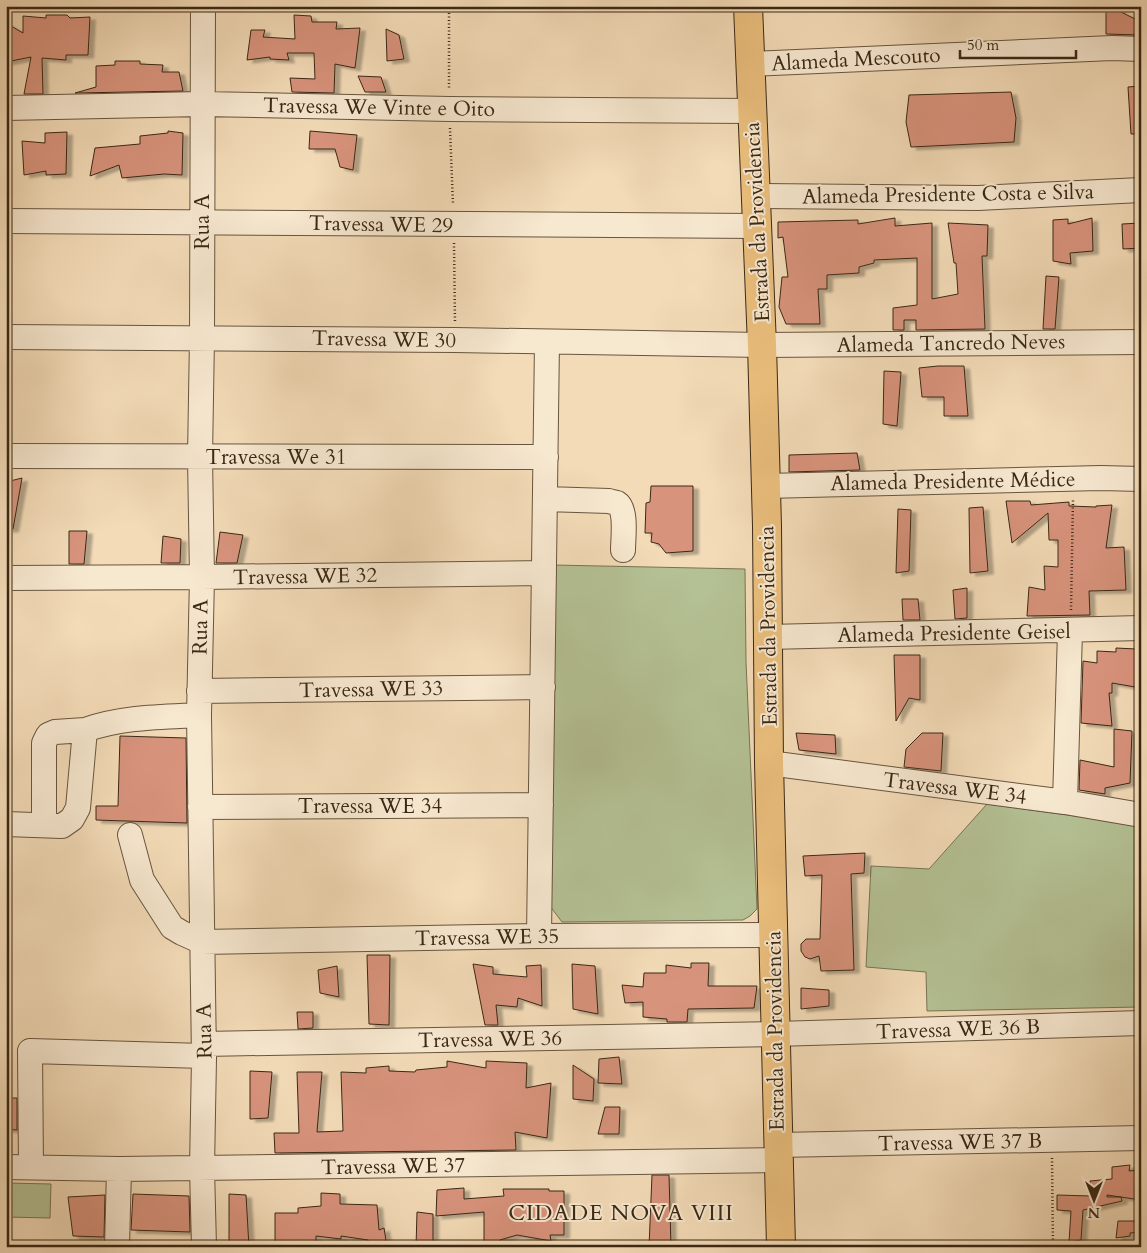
<svg xmlns="http://www.w3.org/2000/svg" width="1147" height="1253" font-family="Cardo,serif">
<style>
.green{fill:#b4c194;stroke:#777454}
.building{fill:#d8937c;stroke:#3a2815;filter:url(#shadow)}
.lines{fill:none;stroke-linecap:round;stroke-linejoin:round}
.minor-casing{stroke:#68553e;stroke-width:26}
.major-casing{stroke:#3a2815;stroke-width:30}
.path{stroke:#3a2815;stroke-width:2.5;stroke-dasharray:1 2.5;stroke-linecap:butt}
.minor{stroke:#f7e8d0;stroke-width:24}
.major{stroke:#eabe7c;stroke-width:28}
.labels{text-anchor:middle;stroke-width:4;stroke-linejoin:round;paint-order:stroke}
.street-label{font-size:21px;fill:#3a2815;stroke:#f7e8d0}
.neighbourhood-label{font-size:22px;letter-spacing:1px;fill:#3a2815;stroke:#f7e8d0}
</style>
<defs>
<filter id="shadow"><feDropShadow dx="5.5" dy="3" stdDeviation="1" flood-color="#0004"/></filter>
</defs>
<rect width="100%" height="100%" fill="#f3dbb7"/>
<filter id="stains"><feTurbulence type="fractalNoise" baseFrequency=".004" numOctaves="4"/><feColorMatrix values="0 0 0 0 .2 0 0 0 0 .09 0 0 0 0 .02 0 0 0 .5 -.17"/></filter>
<radialGradient id="worn" r=".72"><stop offset=".6" stop-color="#630" stop-opacity="0"/><stop offset="1" stop-color="#630" stop-opacity=".3"/></radialGradient>
<!-- green -->
<path class="green" d="M 553,565 L 745,569 L 746,662 L 757,909 L 750,916 L 743,920 L 562,922 L 550,906 Z
M 987,804 L 1141,825 L 1141,1007 L 927,1011 L 926,972 L 866,967 L 871,866 L 929,869 Z
M 6,1183 L 51,1184 L 50,1218 L 6,1217 Z"/>
<!-- building -->
<path class="building" d="M 1106,6 L 1119,6 L 1119,11 L 1141,22 L 1141,35 L 1106,34 Z
M 46,15 L 67,15 L 70,18 L 90,17 L 88,55 L 66,55 L 66,60 L 42,58 L 43,94 L 24,94 L 31,57 L 6,62 L 6,23 L 23,33 L 23,16 L 46,18 Z
M 294,15 L 311,16 L 312,22 L 337,22 L 336,29 L 360,28 L 355,68 L 335,64 L 334,93 L 292,92 L 290,78 L 315,79 L 314,53 L 287,53 L 289,60 L 270,59 L 270,57 L 247,60 L 251,30 L 265,30 L 263,37 L 295,39 Z
M 386,29 L 399,35 L 404,59 L 387,61 Z
M 115,61 L 140,61 L 140,64 L 163,65 L 162,72 L 179,72 L 183,91 L 75,93 L 96,87 L 96,66 L 115,65 Z
M 358,76 L 381,77 L 386,92 L 365,92 Z
M 1141,86 L 1141,134 L 1131,134 L 1128,87 Z
M 1011,92 L 1016,118 L 1014,142 L 911,147 L 906,122 L 909,95 Z
M 168,131 L 183,133 L 182,175 L 164,174 L 122,178 L 119,165 L 90,176 L 95,148 L 140,144 L 140,136 L 168,133 Z
M 310,131 L 357,135 L 353,170 L 340,167 L 335,149 L 309,149 Z
M 67,132 L 66,174 L 46,175 L 46,171 L 24,175 L 22,141 L 45,143 L 45,133 Z
M 895,218 L 895,226 L 932,223 L 932,299 L 958,294 L 956,263 L 954,263 L 948,223 L 988,225 L 987,256 L 982,256 L 985,329 L 916,330 L 916,320 L 904,320 L 904,330 L 893,330 L 893,308 L 917,305 L 917,258 L 874,260 L 874,263 L 859,267 L 859,273 L 827,275 L 827,289 L 818,289 L 820,324 L 786,324 L 779,307 L 782,277 L 788,277 L 783,237 L 778,238 L 778,222 L 858,220 L 858,224 Z
M 1092,218 L 1093,251 L 1070,253 L 1071,264 L 1053,261 L 1053,220 L 1068,219 L 1068,224 Z
M 1141,223 L 1141,248 L 1123,249 L 1122,224 Z
M 1046,276 L 1059,277 L 1055,329 L 1043,329 Z
M 938,366 L 964,366 L 968,416 L 944,416 L 944,397 L 922,397 L 919,368 Z
M 884,371 L 901,372 L 897,426 L 883,424 Z
M 857,453 L 860,470 L 789,472 L 789,455 Z
M 22,478 L 13,529 L 6,529 L 6,482 Z
M 651,486 L 693,486 L 693,551 L 666,553 L 659,544 L 651,542 L 652,533 L 645,533 L 646,503 L 650,502 Z
M 1006,501 L 1030,501 L 1031,505 L 1069,502 L 1069,506 L 1096,507 L 1096,506 L 1112,505 L 1106,548 L 1124,547 L 1126,590 L 1089,591 L 1090,615 L 1027,616 L 1029,587 L 1045,590 L 1044,566 L 1058,567 L 1058,540 L 1049,540 L 1048,513 L 1012,543 Z
M 983,507 L 988,571 L 970,573 L 969,508 Z
M 898,509 L 911,510 L 909,571 L 896,573 Z
M 69,531 L 87,531 L 84,564 L 69,564 Z
M 220,532 L 243,535 L 237,563 L 216,563 Z
M 163,536 L 181,539 L 180,563 L 161,563 Z
M 967,588 L 967,618 L 955,619 L 953,590 Z
M 902,599 L 918,599 L 920,620 L 903,620 Z
M 1116,648 L 1136,649 L 1136,652 L 1141,653 L 1141,688 L 1112,683 L 1112,693 L 1109,693 L 1112,726 L 1081,723 L 1083,661 L 1097,663 L 1097,651 L 1116,652 Z
M 894,655 L 920,655 L 920,700 L 909,698 L 896,721 Z
M 1114,729 L 1132,731 L 1130,783 L 1105,788 L 1105,794 L 1079,790 L 1080,760 L 1114,767 Z
M 796,733 L 835,735 L 836,754 L 799,750 Z
M 922,733 L 943,733 L 941,771 L 904,767 L 906,749 Z
M 120,736 L 186,738 L 187,823 L 96,820 L 96,806 L 118,806 Z
M 865,853 L 864,873 L 851,874 L 854,970 L 821,971 L 819,956 L 810,959 L 805,957 L 801,951 L 801,944 L 806,939 L 820,939 L 822,875 L 805,876 L 803,856 Z
M 367,955 L 390,955 L 389,1025 L 369,1024 Z
M 691,963 L 709,963 L 708,986 L 757,986 L 754,1008 L 688,1009 L 687,1022 L 667,1022 L 667,1019 L 643,1017 L 643,1002 L 625,1003 L 622,985 L 643,987 L 644,973 L 666,973 L 666,965 L 691,968 Z
M 473,964 L 493,967 L 493,974 L 527,977 L 526,966 L 541,965 L 542,1006 L 518,998 L 517,1007 L 496,1005 L 498,1025 L 485,1025 Z
M 572,964 L 595,966 L 598,1014 L 573,1009 Z
M 337,966 L 339,997 L 320,993 L 318,970 Z
M 801,988 L 829,990 L 829,1006 L 801,1009 Z
M 297,1012 L 313,1012 L 313,1028 L 298,1029 Z
M 619,1057 L 622,1084 L 598,1083 L 599,1059 Z
M 447,1061 L 486,1068 L 486,1061 L 527,1063 L 526,1088 L 551,1083 L 547,1138 L 515,1132 L 516,1150 L 275,1153 L 274,1133 L 299,1133 L 297,1072 L 322,1072 L 317,1132 L 343,1131 L 341,1072 L 366,1073 L 366,1068 L 389,1066 L 389,1071 L 415,1072 L 416,1070 L 447,1067 Z
M 573,1065 L 594,1079 L 593,1101 L 573,1099 Z
M 250,1071 L 272,1072 L 268,1118 L 250,1119 Z
M 6,1098 L 17,1098 L 17,1130 L 6,1129 Z
M 605,1107 L 620,1107 L 619,1134 L 598,1134 Z
M 1130,1165 L 1129,1171 L 1141,1170 L 1141,1200 L 1107,1195 L 1107,1197 L 1121,1197 L 1122,1201 L 1083,1210 L 1081,1240 L 1069,1242 L 1071,1211 L 1057,1210 L 1057,1195 L 1091,1196 L 1090,1181 L 1112,1179 L 1112,1167 Z
M 652,1175 L 669,1175 L 671,1247 L 649,1247 Z
M 464,1188 L 464,1199 L 504,1196 L 503,1189 L 549,1189 L 549,1191 L 564,1191 L 564,1235 L 550,1235 L 551,1241 L 517,1235 L 500,1240 L 500,1247 L 484,1247 L 484,1212 L 436,1216 L 437,1190 Z
M 321,1193 L 340,1194 L 340,1204 L 377,1205 L 379,1230 L 384,1228 L 387,1247 L 369,1247 L 368,1240 L 341,1236 L 341,1239 L 316,1236 L 316,1247 L 275,1247 L 275,1213 L 298,1213 L 298,1208 L 321,1206 Z
M 133,1194 L 189,1196 L 190,1232 L 131,1230 Z
M 229,1194 L 246,1195 L 249,1247 L 229,1247 Z
M 105,1195 L 104,1237 L 73,1236 L 68,1197 Z
M 417,1212 L 433,1214 L 433,1245 L 416,1247 Z
M 1118,1221 L 1141,1221 L 1141,1232 L 1130,1233 L 1130,1236 L 1116,1238 Z"/>
<g class="lines">
<defs>
<path id="minor" d="M 203,6 L 202,337 L 200,457 L 202,577 L 199,715 L 204,1058 L 202,1168 L 204,1247
M 750,64 L 1112,48 L 1141,49
M 6,108 L 202,104 L 449,109 L 752,111
M 755,196 L 978,198 L 1141,190
M 6,221 L 756,226
M 6,337 L 455,340 L 762,345 L 1141,342
M 6,456 L 546,457
M 765,486 L 1101,478 L 1141,479
M 545,499 L 609,501 C 611,502 614,502 617,503 C 627,509 623,539 623,550
M 6,578 L 202,577 L 544,573
M 768,637 L 1141,628
M 199,691 L 543,687
M 769,763 L 1065,802 L 1141,815
M 1065,802 L 1070,631
M 200,807 L 541,805
M 6,824 L 62,826 L 72,819 L 78,808 L 85,730 C 122,717 160,717 199,715
M 44,825 L 44,743 L 48,735 L 55,732 L 85,730
M 130,835 L 142,880 L 172,927 L 182,933 L 202,942 L 539,936 L 773,935
M 539,936 L 547,342
M 204,1044 L 776,1034 L 1141,1023
M 778,1145 L 1141,1138
M 6,1167 L 119,1169 L 779,1160
M 31,1167 L 30,1051 L 204,1056
M 117,1247 L 119,1169"/>
<path id="major" d="M 748,6 L 762,345 L 767,526 L 769,763 L 781,1247"/>
</defs>
<!-- minor casing -->
<use href="#minor" class="minor-casing"/>
<!-- major casing -->
<use href="#major" class="major-casing"/>
<!-- path -->
<path class="path" d="M 449,6 L 449,90
M 450,128 L 453,205
M 454,243 L 455,322
M 1071,610 L 1073,498
M 1052,1158 L 1053,1247"/>
<!-- minor -->
<use href="#minor" class="minor"/>
<!-- major -->
<use href="#major" class="major"/>
</g>
<g class="labels">
<!-- street labels -->
<g class="street-label">
<text transform="translate(856 59) rotate(-3)" y="7">Alameda Mescouto</text>
<text transform="translate(379 107) rotate(1)" y="7">Travessa We Vinte e Oito</text>
<text transform="translate(948 194) rotate(-1)" y="7">Alameda Presidente Costa e Silva</text>
<text transform="translate(202 222) rotate(-90)" y="7">Rua A</text>
<text transform="translate(757 222) rotate(-93)" y="7">Estrada da Providencia</text>
<text transform="translate(381 224) rotate(1)" y="7">Travessa WE 29</text>
<text transform="translate(384 339) rotate(1)" y="7">Travessa WE 30</text>
<text transform="translate(951 343) rotate(-1)" y="7">Alameda Tancredo Neves</text>
<text x="276" y="464">Travessa We 31</text>
<text transform="translate(953 481) rotate(-1)" y="7">Alameda Presidente Médice</text>
<text transform="translate(305 576) rotate(-1)" y="7">Travessa WE 32</text>
<text transform="translate(768 626) rotate(-91)" y="7">Estrada da Providencia</text>
<text transform="translate(200 627) rotate(-89)" y="7">Rua A</text>
<text transform="translate(954 633) rotate(-1)" y="7">Alameda Presidente Geisel</text>
<text transform="translate(371 689) rotate(-1)" y="7">Travessa WE 33</text>
<text transform="translate(955 788) rotate(7)" y="7">Travessa WE 34</text>
<text x="370" y="813">Travessa WE 34</text>
<text transform="translate(487 937) rotate(-1)" y="7">Travessa WE 35</text>
<text transform="translate(958 1029) rotate(-2)" y="7">Travessa WE 36 B</text>
<text transform="translate(204 1031) rotate(-91)" y="7">Rua A</text>
<text transform="translate(775 1031) rotate(-91)" y="7">Estrada da Providencia</text>
<text transform="translate(490 1039) rotate(-1)" y="7">Travessa WE 36</text>
<text transform="translate(960 1142) rotate(-1)" y="7">Travessa WE 37 B</text>
<text transform="translate(393 1166) rotate(-1)" y="7">Travessa WE 37</text>
</g>
<!-- neighbourhood labels -->
<g class="neighbourhood-label">
<text x="621" y="1220">CIDADE NOVA VIII</text>
</g>
</g>
<!-- margin -->
<rect width="1147" height="1253" fill="none" stroke="#f3dbb7" stroke-width="25"/>
<rect x="8" y="8" width="1132" height="1238" fill="none" stroke="#3a2815" stroke-width="2.5"/>
<rect x="12" y="12" width="1122" height="1228" fill="none" stroke="#3a2815"/>
<!-- north arrow -->
<g transform="translate(1094 1200) rotate(180)" stroke="#f7e8d0" stroke-width="4" paint-order="stroke">
<path d="M0-4L9 19L0 12L-9 19Z" fill="#3a2815"/>
<text y="-8" font-size="14" font-weight="bold" text-anchor="middle" fill="#3a2815">N</text>
</g>
<!-- scale -->
<path d="M960 50v8h116v-8" fill="none" stroke="#3a2815" stroke-width="2.5"/>
<text x="967" y="50" font-size="15" fill="#3a2815" stroke="#f7e8d0" stroke-width="4" paint-order="stroke">50 m</text>
<rect width="100%" height="100%" filter="url(#stains)"/>
<rect width="100%" height="100%" fill="url(#worn)"/>
</svg>
